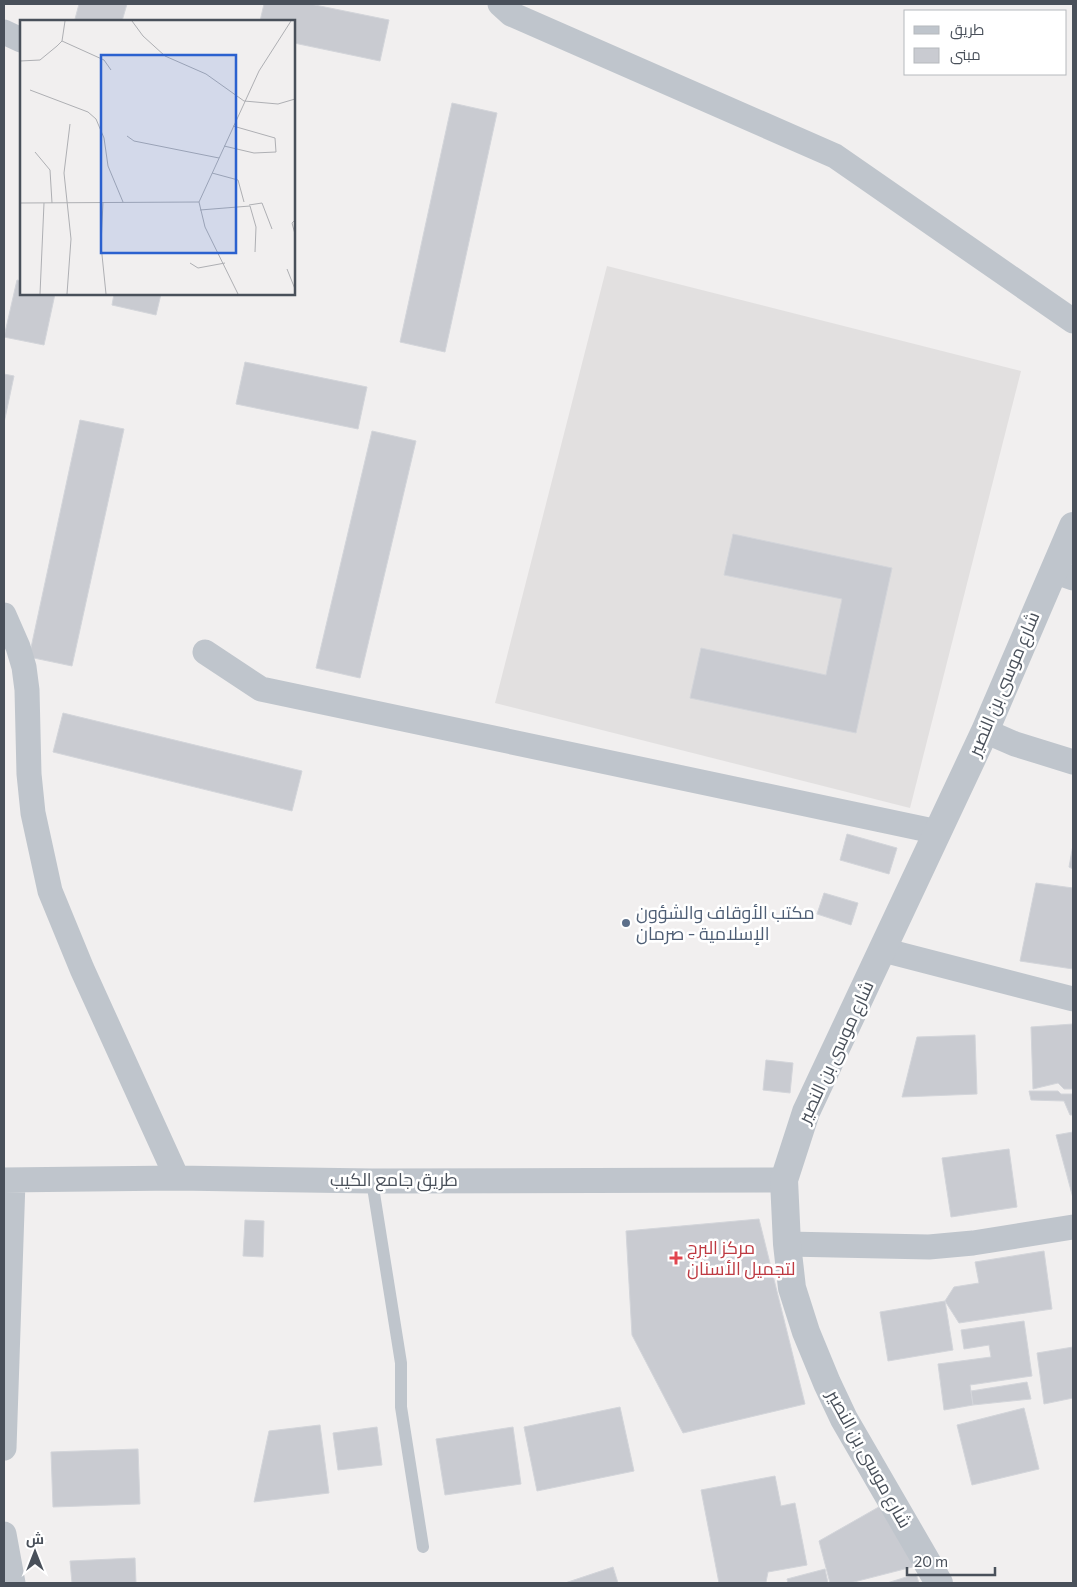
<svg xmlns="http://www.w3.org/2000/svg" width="1077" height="1587" font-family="Commissioner,Cairo,sans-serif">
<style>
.education{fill:#e2e0e0}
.building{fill:#c9cbd1;stroke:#d3d5da}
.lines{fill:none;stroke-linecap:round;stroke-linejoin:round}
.service{stroke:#bfc5cc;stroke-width:12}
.minor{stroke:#bfc5cc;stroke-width:25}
.tertiary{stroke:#bfc5cc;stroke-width:28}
.service-dot{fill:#5c6f8a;stroke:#fff;stroke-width:2}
.health-dot{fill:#e0444e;stroke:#fff;stroke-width:2}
.labels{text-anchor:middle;stroke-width:5;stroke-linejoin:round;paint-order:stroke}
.street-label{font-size:18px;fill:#49505a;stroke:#fff}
.service-label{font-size:18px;fill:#4e5e75;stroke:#fff;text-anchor:start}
.health-label{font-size:18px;fill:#be3a42;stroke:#fff;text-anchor:start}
.inset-road{fill:none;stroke:#aeafb3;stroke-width:1}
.view{fill:#2b61cf;fill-opacity:0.15;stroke:#2b61cf;stroke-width:2.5}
.inset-edge{fill:none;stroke:#49505a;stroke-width:2.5}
</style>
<rect width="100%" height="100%" fill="#f1efef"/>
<!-- education -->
<path class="education" d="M 607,266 L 1021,371 L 910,808 L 495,703 Z"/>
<!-- building -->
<path class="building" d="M 79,4 L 127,4 L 122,21 L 82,21 L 75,19 Z
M 264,4 L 310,4 L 389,20 L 380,61 L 294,43 L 294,21 L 260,21 Z
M 452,103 L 497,113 L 445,352 L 400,342 Z
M 17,280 L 21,281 L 21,294 L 55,294 L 44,345 L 4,337 Z
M 114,294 L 161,294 L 156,315 L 112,305 Z
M 245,362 L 367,387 L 358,429 L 236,404 Z
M 4,374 L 14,376 L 4,423 Z
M 80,420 L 124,429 L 72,666 L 29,657 Z
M 372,431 L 416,441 L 360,678 L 316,668 Z
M 733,534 L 892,568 L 856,733 L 690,698 L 701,648 L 826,675 L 842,599 L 724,575 Z
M 63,713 L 302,771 L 292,811 L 53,752 Z
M 847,834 L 897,848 L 889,874 L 840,860 Z
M 1073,845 L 1073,869 L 1069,867 Z
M 1036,883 L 1073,888 L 1073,969 L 1020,961 Z
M 824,893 L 858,903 L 851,925 L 817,914 Z
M 1073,1024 L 1073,1089 L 1064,1089 L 1058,1083 L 1033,1089 L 1031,1027 Z
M 975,1035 L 977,1094 L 902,1097 L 917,1037 Z
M 766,1060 L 793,1063 L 790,1093 L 763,1090 Z
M 1029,1091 L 1058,1091 L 1061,1094 L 1073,1094 L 1073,1115 L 1070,1115 L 1064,1101 L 1031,1100 Z
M 1073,1132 L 1073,1198 L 1056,1135 Z
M 1009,1149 L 1017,1207 L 951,1217 L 942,1158 Z
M 759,1219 L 805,1404 L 683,1433 L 632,1335 L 626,1231 Z
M 245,1220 L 264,1221 L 263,1257 L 243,1256 Z
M 1044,1251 L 1052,1309 L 959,1323 L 945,1301 L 954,1287 L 979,1283 L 975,1262 Z
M 945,1301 L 953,1350 L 888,1361 L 880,1312 Z
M 1024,1321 L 1032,1376 L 970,1385 L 973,1405 L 944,1410 L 938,1364 L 991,1357 L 989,1345 L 964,1349 L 961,1330 Z
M 1073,1347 L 1073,1398 L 1044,1404 L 1037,1353 Z
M 1027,1382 L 1031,1399 L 973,1405 L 971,1391 Z
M 620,1407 L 634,1471 L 537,1491 L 524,1427 Z
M 1024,1408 L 1039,1469 L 972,1485 L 957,1425 Z
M 320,1425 L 329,1493 L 254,1502 L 269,1431 Z
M 377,1427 L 382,1465 L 338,1470 L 333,1433 Z
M 513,1427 L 521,1484 L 445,1495 L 436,1439 Z
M 138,1449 L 140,1504 L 53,1507 L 51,1452 Z
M 775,1476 L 781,1506 L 795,1503 L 807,1565 L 768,1572 L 766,1582 L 719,1583 L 701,1490 Z
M 884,1504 L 920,1565 L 850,1583 L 830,1583 L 819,1541 Z
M 135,1558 L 136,1583 L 72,1583 L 70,1561 Z
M 613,1567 L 618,1583 L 565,1583 Z
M 825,1569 L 828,1583 L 788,1583 L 787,1579 Z
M 916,1574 L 919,1583 L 887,1583 Z"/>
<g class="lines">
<!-- service -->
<path class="service" d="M 372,1181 L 401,1363 L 401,1407 L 423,1547"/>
<!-- minor -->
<path class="minor" d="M 500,4 L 511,14 L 835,156 L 1073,321
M 4,32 L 21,40
M 1053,571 L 1073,578
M 4,615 L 18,647 L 24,667 L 27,690 L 29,774 L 33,813 L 50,891 L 82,969 L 177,1178
M 205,652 L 261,689 L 938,832
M 985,731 L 1015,744 L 1073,762
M 883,950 L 1073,999
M 4,1180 L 177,1178 L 372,1181 L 784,1180
M 787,1244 L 929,1247 L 973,1243 L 1073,1227
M 4,1448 L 13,1181
M 4,1534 L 13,1583"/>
<!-- tertiary -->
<path class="tertiary" d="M 939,1583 L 844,1419 L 827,1383 L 806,1332 L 792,1288 L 787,1244 L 784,1180 L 806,1112 L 985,731 L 1073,526"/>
</g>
<!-- markers -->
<circle class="service-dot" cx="626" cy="923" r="5"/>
<path class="health-dot" d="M673.5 1250.5h5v5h5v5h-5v5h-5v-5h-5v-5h5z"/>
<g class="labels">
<!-- street labels -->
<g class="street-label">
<text transform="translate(1004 684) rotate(-67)" y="6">شارع موسى بن النصير</text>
<text transform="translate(836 1052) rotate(-65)" y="6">شارع موسى بن النصير</text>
<text x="394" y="1186">طريق جامع الكيب</text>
<text transform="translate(869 1459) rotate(61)" y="6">شارع موسى بن النصير</text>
</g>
<!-- service labels -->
<g class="service-label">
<text x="636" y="919">مكتب الأوقاف والشؤون<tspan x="636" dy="21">الإسلامية - صرمان</tspan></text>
</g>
<!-- health labels -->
<g class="health-label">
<text x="687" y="1254">مركز البرج<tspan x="687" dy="21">لتجميل الأسنان</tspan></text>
</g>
</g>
<!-- overview -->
<g transform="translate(20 20)">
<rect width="275" height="275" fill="#f1efef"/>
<path class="inset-road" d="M 112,1 L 123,16 L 145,36 L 186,54 L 224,81 L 258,84 L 275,79M 42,21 L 84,40 L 91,50M 0,41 L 20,40 L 37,26 L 42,21 L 45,1M 10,70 L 68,92 L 76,99 L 84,118 L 88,146 L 103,182M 107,116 L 114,121 L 199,138M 204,126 L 234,133 L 256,132 L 255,118 L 213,106M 15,132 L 30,150 L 32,183M 192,153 L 218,160 L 224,182M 83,182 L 81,225 L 86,274M 0,183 L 179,182M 229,185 L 242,183 L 252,209M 180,190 L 230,186 L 236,207 L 235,232M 275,200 L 272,203 L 275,214M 170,243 L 178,248 L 205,243M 267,249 L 275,269M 20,274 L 24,183M 47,274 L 51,219 L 44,153 L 50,104M 218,274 L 185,207 L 179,182 L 239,51 L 271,1"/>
<path class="view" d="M 81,35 L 216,35 L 216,233 L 81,233 Z"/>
<rect width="275" height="275" class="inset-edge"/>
</g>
<!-- border -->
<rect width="1077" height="1587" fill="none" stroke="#49505a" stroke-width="10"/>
<!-- legend -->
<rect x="904" y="10" width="162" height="65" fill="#ffffff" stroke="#b6b9bd"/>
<rect x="914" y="26" width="25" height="8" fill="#bfc5cc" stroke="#b6b9bd"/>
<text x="950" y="35" font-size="15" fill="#49505a">طريق</text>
<rect x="914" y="48" width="25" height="15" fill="#c9cbd1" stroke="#b6b9bd"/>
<text x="950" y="60" font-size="15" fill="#49505a">مبنى</text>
<!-- north arrow -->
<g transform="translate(35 1552)" stroke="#ffffff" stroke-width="4" paint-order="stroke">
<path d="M0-4L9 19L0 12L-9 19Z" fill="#49505a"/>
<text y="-8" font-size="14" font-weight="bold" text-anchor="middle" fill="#49505a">ش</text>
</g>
<!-- scale -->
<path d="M907 1567v8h88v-8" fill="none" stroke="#49505a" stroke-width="2.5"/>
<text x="914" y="1567" font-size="15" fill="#49505a" stroke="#ffffff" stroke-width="4" paint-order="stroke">20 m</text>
</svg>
